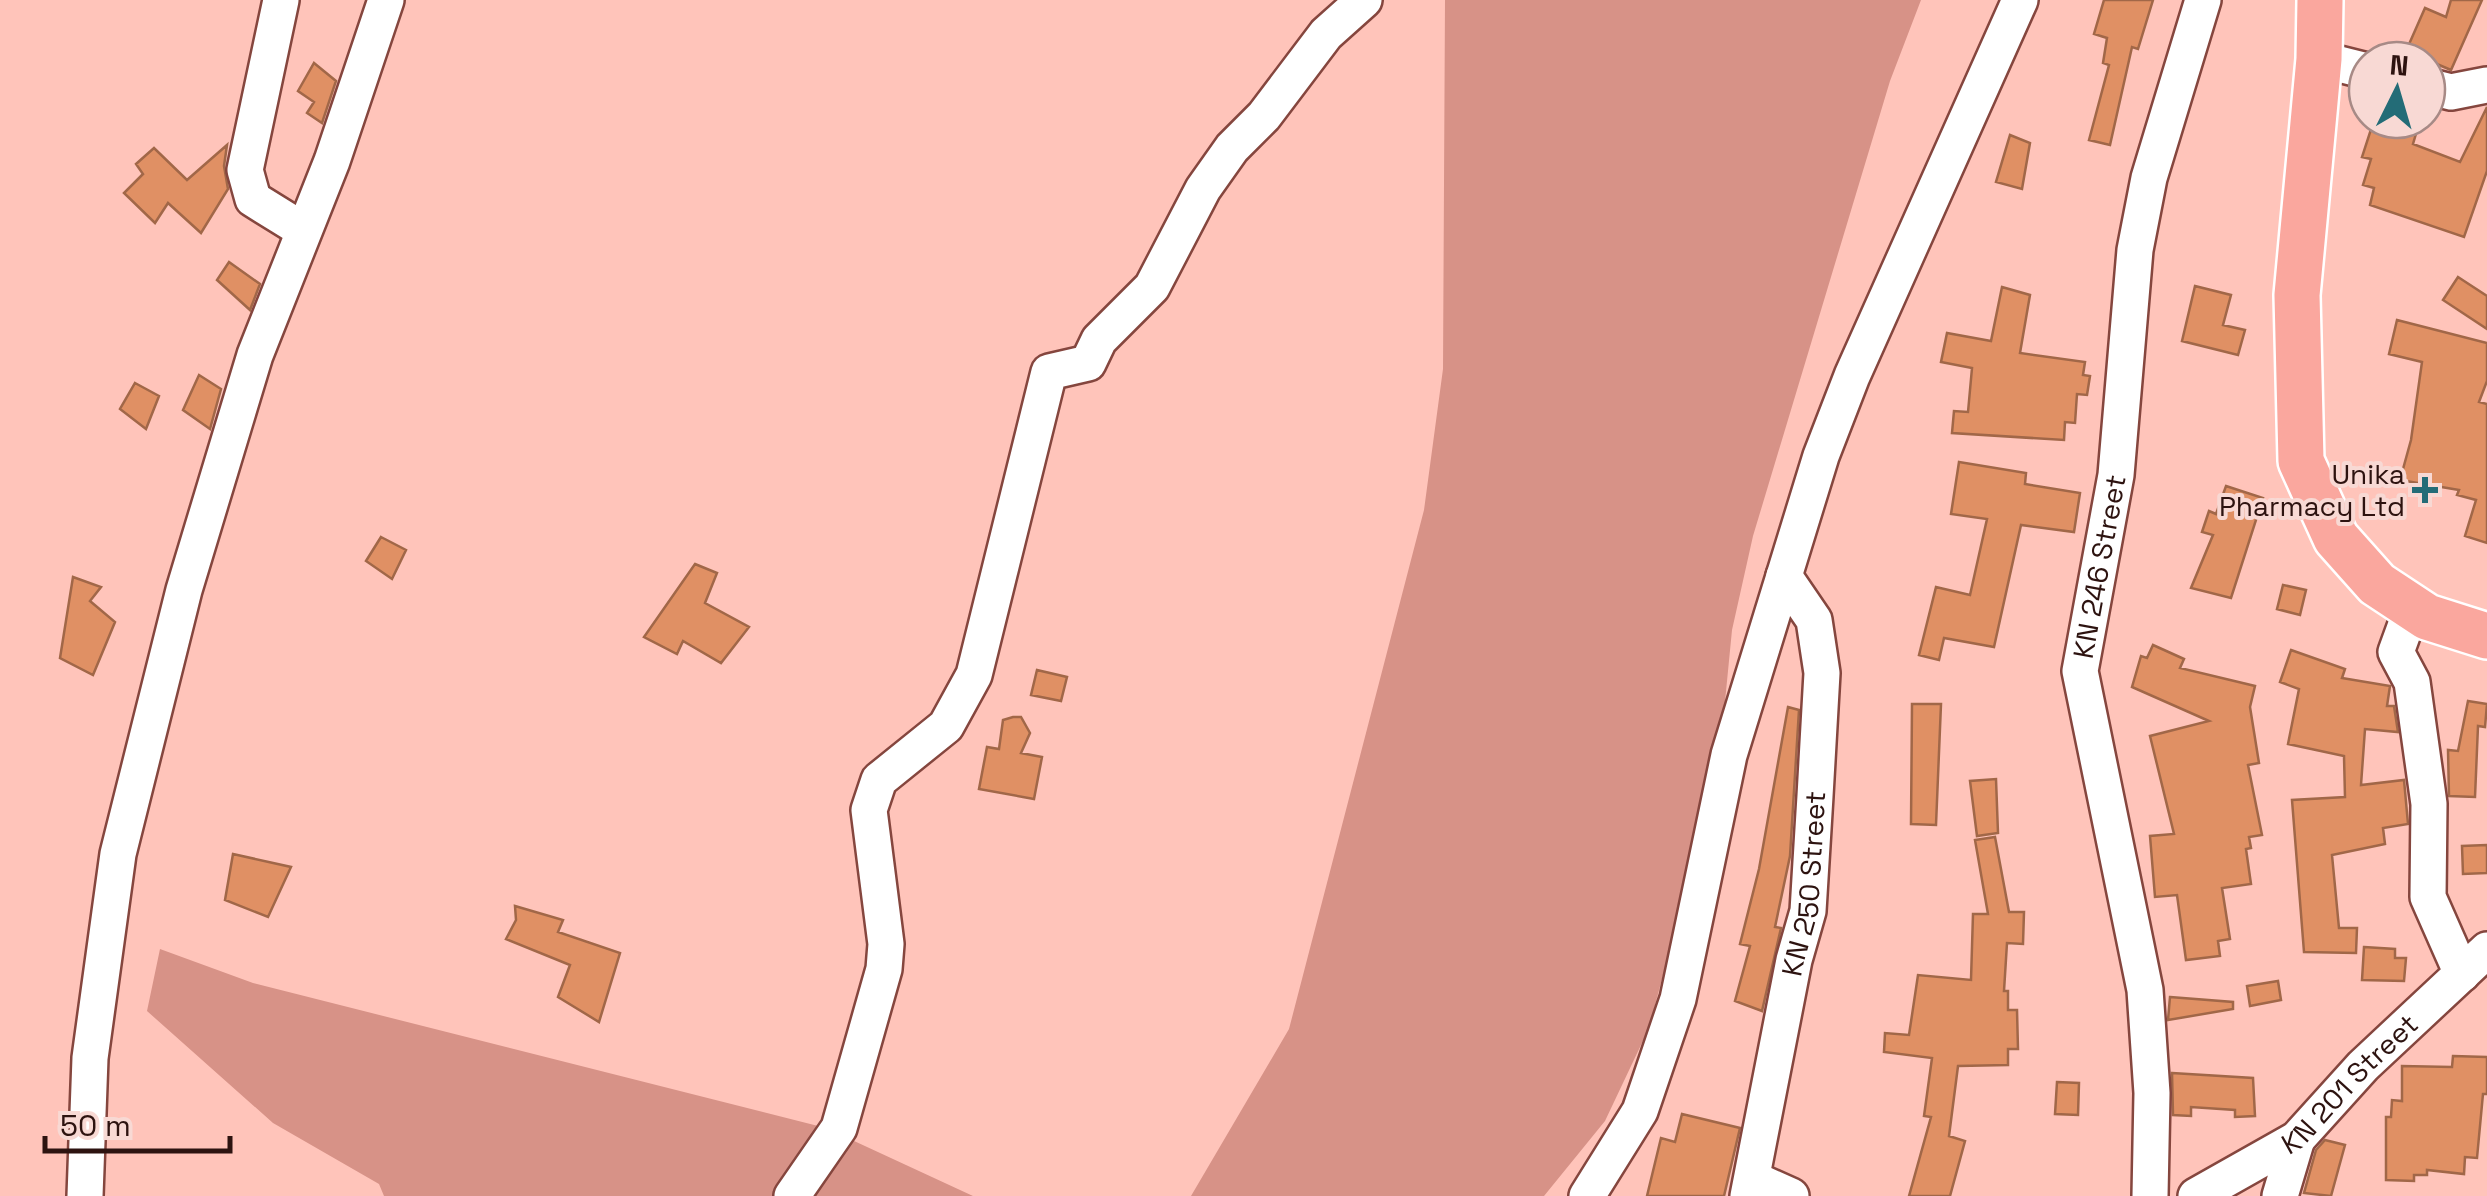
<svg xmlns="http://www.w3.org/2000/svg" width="2487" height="1196" font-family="'Space Grotesk',sans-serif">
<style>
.green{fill:#d79287}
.building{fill:#e09064;stroke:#a16748;stroke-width:2.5}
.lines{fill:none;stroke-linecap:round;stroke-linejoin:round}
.minor-casing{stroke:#85463e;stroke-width:40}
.major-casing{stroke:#fff;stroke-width:50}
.minor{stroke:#fff;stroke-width:35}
.major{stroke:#faa79e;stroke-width:45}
.poi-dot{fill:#236c77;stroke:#f8d9d4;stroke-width:4}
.labels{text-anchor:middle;stroke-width:8;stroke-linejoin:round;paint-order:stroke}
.poi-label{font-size:28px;fill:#2d1310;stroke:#f8d9d4;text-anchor:end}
.street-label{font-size:28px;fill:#2d1310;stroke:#f8d9d4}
</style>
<rect width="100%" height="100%" fill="#ffc4ba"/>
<!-- green -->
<path class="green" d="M 1445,0 L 1921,0 L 1890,81 L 1753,536 L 1732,630 L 1719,763 L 1649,1028 L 1605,1121 L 1544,1196 L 1191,1196 L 1289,1029 L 1424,510 L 1443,369 Z
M 160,949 L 253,983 L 826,1128 L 973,1196 L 384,1196 L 379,1184 L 273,1123 L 147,1011 Z"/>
<!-- building -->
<path class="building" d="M 2104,0 L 2153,0 L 2138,49 L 2132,47 L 2110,145 L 2089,140 L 2109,65 L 2103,63 L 2107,38 L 2094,34 Z
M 2451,0 L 2482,0 L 2451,70 L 2406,51 L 2425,8 L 2446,17 Z
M 314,63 L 336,81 L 322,123 L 307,113 L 314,102 L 298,91 Z
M 2487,107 L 2487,171 L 2464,237 L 2370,205 L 2374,188 L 2363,185 L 2371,159 L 2362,157 L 2374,120 L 2420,120 L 2413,144 L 2460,162 Z
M 2010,135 L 2030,143 L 2022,189 L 1996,182 Z
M 227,145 L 224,166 L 228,189 L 201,233 L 168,203 L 155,223 L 124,193 L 143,174 L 136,164 L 154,148 L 187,180 Z
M 229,262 L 260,284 L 250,310 L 217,280 Z
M 2458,277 L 2487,296 L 2487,329 L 2443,300 Z
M 2195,286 L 2231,295 L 2223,325 L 2245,330 L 2238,355 L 2182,341 Z
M 2002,287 L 2030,295 L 2020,353 L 2085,362 L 2083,375 L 2090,376 L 2087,395 L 2077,394 L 2075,423 L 2065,422 L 2064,440 L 1952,433 L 1954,411 L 1968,412 L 1972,368 L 1941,362 L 1947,333 L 1991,341 Z
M 2397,320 L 2487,343 L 2487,381 L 2479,402 L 2487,404 L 2487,543 L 2465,536 L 2476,500 L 2457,495 L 2459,490 L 2400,480 L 2411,440 L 2422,362 L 2389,354 Z
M 199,375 L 221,389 L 210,429 L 183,410 Z
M 135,383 L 159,396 L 146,429 L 120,409 Z
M 1959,462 L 2026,473 L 2025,484 L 2080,493 L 2074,532 L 2021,525 L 1994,647 L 1944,638 L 1939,660 L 1919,655 L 1936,587 L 1970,595 L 1987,519 L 1951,514 Z
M 2226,486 L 2263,498 L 2231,598 L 2191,588 L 2213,535 L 2202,532 L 2209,511 L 2216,514 Z
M 381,537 L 406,550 L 392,579 L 366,561 Z
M 695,564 L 717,573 L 705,603 L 749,627 L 721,663 L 683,641 L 677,654 L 644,637 Z
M 73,577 L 101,587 L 90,601 L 115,622 L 93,675 L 60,658 Z
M 2283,585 L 2306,590 L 2300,615 L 2277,609 Z
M 2153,645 L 2184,659 L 2180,668 L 2255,686 L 2250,707 L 2259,763 L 2248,765 L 2262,835 L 2249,837 L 2251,848 L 2246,849 L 2251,884 L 2222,888 L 2230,939 L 2218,941 L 2220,956 L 2186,960 L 2177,895 L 2155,897 L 2150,836 L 2174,834 L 2150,736 L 2209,721 L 2132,687 L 2141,656 L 2147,658 Z
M 2291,650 L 2345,669 L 2342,678 L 2390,686 L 2387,706 L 2394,706 L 2398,732 L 2365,729 L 2361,785 L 2404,780 L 2408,824 L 2383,828 L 2385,844 L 2332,855 L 2339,928 L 2357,928 L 2356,953 L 2304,952 L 2292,800 L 2345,797 L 2344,756 L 2288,744 L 2299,689 L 2280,682 Z
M 1037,670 L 1067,677 L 1061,701 L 1031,695 Z
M 2468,701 L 2487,704 L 2485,727 L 2478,726 L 2475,797 L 2449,796 L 2448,750 L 2458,751 Z
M 1912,704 L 1941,704 L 1936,825 L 1911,824 Z
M 1788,707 L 1799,710 L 1790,856 L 1775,927 L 1781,928 L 1762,1011 L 1735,1001 L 1750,946 L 1740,944 L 1759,869 Z
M 1013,717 L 1021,717 L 1030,733 L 1021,753 L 1042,757 L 1034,799 L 979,789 L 987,747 L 999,749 L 1003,720 Z
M 1996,779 L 1998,833 L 1977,836 L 1970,781 Z
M 1995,837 L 2009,912 L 2024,912 L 2023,944 L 2007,943 L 2004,991 L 2008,991 L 2008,1010 L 2017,1010 L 2018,1049 L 2008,1049 L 2008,1065 L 1958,1066 L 1949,1136 L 1965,1141 L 1950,1196 L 1909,1196 L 1931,1117 L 1924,1116 L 1932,1058 L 1884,1052 L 1885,1033 L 1909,1035 L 1918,975 L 1971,980 L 1973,914 L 1988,914 L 1975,840 Z
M 2487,845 L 2487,873 L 2463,874 L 2462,846 Z
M 233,854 L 291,867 L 268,917 L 225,900 Z
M 515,906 L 563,920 L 558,932 L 620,953 L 599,1022 L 558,997 L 570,965 L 506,939 L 516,920 Z
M 2364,947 L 2395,949 L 2395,958 L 2406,958 L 2404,981 L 2362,980 Z
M 2278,981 L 2281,1000 L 2250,1006 L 2247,986 Z
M 2170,997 L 2233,1002 L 2233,1009 L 2168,1020 Z
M 2453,1056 L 2487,1057 L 2487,1094 L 2483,1094 L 2477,1158 L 2465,1157 L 2464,1174 L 2427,1170 L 2427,1175 L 2414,1175 L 2414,1181 L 2386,1180 L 2386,1117 L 2391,1117 L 2392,1100 L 2402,1101 L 2402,1066 L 2452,1067 Z
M 2172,1073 L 2253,1078 L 2255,1116 L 2235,1117 L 2235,1110 L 2191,1107 L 2191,1116 L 2173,1115 Z
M 2057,1082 L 2079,1083 L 2078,1115 L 2055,1114 Z
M 1682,1114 L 1740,1128 L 1724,1196 L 1647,1196 L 1661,1138 L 1675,1142 Z
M 2325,1140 L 2345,1145 L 2331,1196 L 2304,1193 L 2316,1150 Z"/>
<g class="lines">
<defs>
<g id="minor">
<path d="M 281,0 L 245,170 L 253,199 L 303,230"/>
<path d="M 2319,59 L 2367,71"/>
<path d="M 2427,86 L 2451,92 L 2487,85"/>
<path d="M 2412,608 L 2396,652 L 2412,682 L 2429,804 L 2428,897 L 2462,974"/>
<path d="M 1753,1179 L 1791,1196"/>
<path d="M 85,1196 L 90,1058 L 118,854 L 184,590 L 255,355 L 332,161 L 386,0"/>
<path d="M 792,1196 L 839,1128 L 884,969 L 886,944 L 869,810 L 879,780 L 946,726 L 974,675 L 1049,372 L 1088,363 L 1099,340 L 1152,287 L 1203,189 L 1232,148 L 1264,116 L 1326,34 L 1364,0"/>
<path d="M 1587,1196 L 1640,1111 L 1678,999 L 1729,755 L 1821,456 L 1852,376 L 2020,0"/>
<path id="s1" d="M 1748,1196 L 1794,960 L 1808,911 L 1815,796 L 1822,673 L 1814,620 L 1784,576"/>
<path id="s2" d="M 2150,1196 L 2152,1093 L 2145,990 L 2080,671 L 2116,475 L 2135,250 L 2149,178 L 2203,0"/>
<path id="s3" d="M 2196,1196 L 2297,1139 L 2363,1066 L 2487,950"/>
<path d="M 2280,1196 L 2297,1139"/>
</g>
<path id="major" d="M 2320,0 L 2319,59 L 2297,295 L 2301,461 L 2336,538 L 2377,584 L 2427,617 L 2487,636"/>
</defs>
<!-- minor casing -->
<use href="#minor" class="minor-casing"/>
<!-- major casing -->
<use href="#major" class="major-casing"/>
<!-- minor -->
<use href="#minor" class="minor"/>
<!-- major -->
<use href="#major" class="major"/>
</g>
<!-- markers -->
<path class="poi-dot" d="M2420 475h10v10h10v10h-10v10h-10v-10h-10v-10h10z"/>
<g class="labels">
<!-- poi labels -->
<g class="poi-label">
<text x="2405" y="484">Unika<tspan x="2405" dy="32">Pharmacy Ltd</tspan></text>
</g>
<!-- street labels -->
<g class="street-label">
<text dy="10" stroke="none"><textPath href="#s2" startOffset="638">KN 246 Street</textPath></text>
<text dy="10" stroke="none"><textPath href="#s1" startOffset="318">KN 250 Street</textPath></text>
<text dy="10" stroke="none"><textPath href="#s3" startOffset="192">KN 201 Street</textPath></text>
</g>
</g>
<!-- north arrow -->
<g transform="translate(2397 90) rotate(5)"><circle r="48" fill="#f8d9d4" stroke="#a78a86" stroke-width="2.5"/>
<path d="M0-8L18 38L0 25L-18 38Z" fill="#236c77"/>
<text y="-15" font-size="28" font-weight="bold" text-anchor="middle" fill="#2d1310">N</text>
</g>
<!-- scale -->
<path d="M45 1136v15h185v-15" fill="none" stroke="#2d1310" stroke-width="5"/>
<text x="60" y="1136" font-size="30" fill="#2d1310" stroke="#f8d9d4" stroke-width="8" paint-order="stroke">50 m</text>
</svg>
